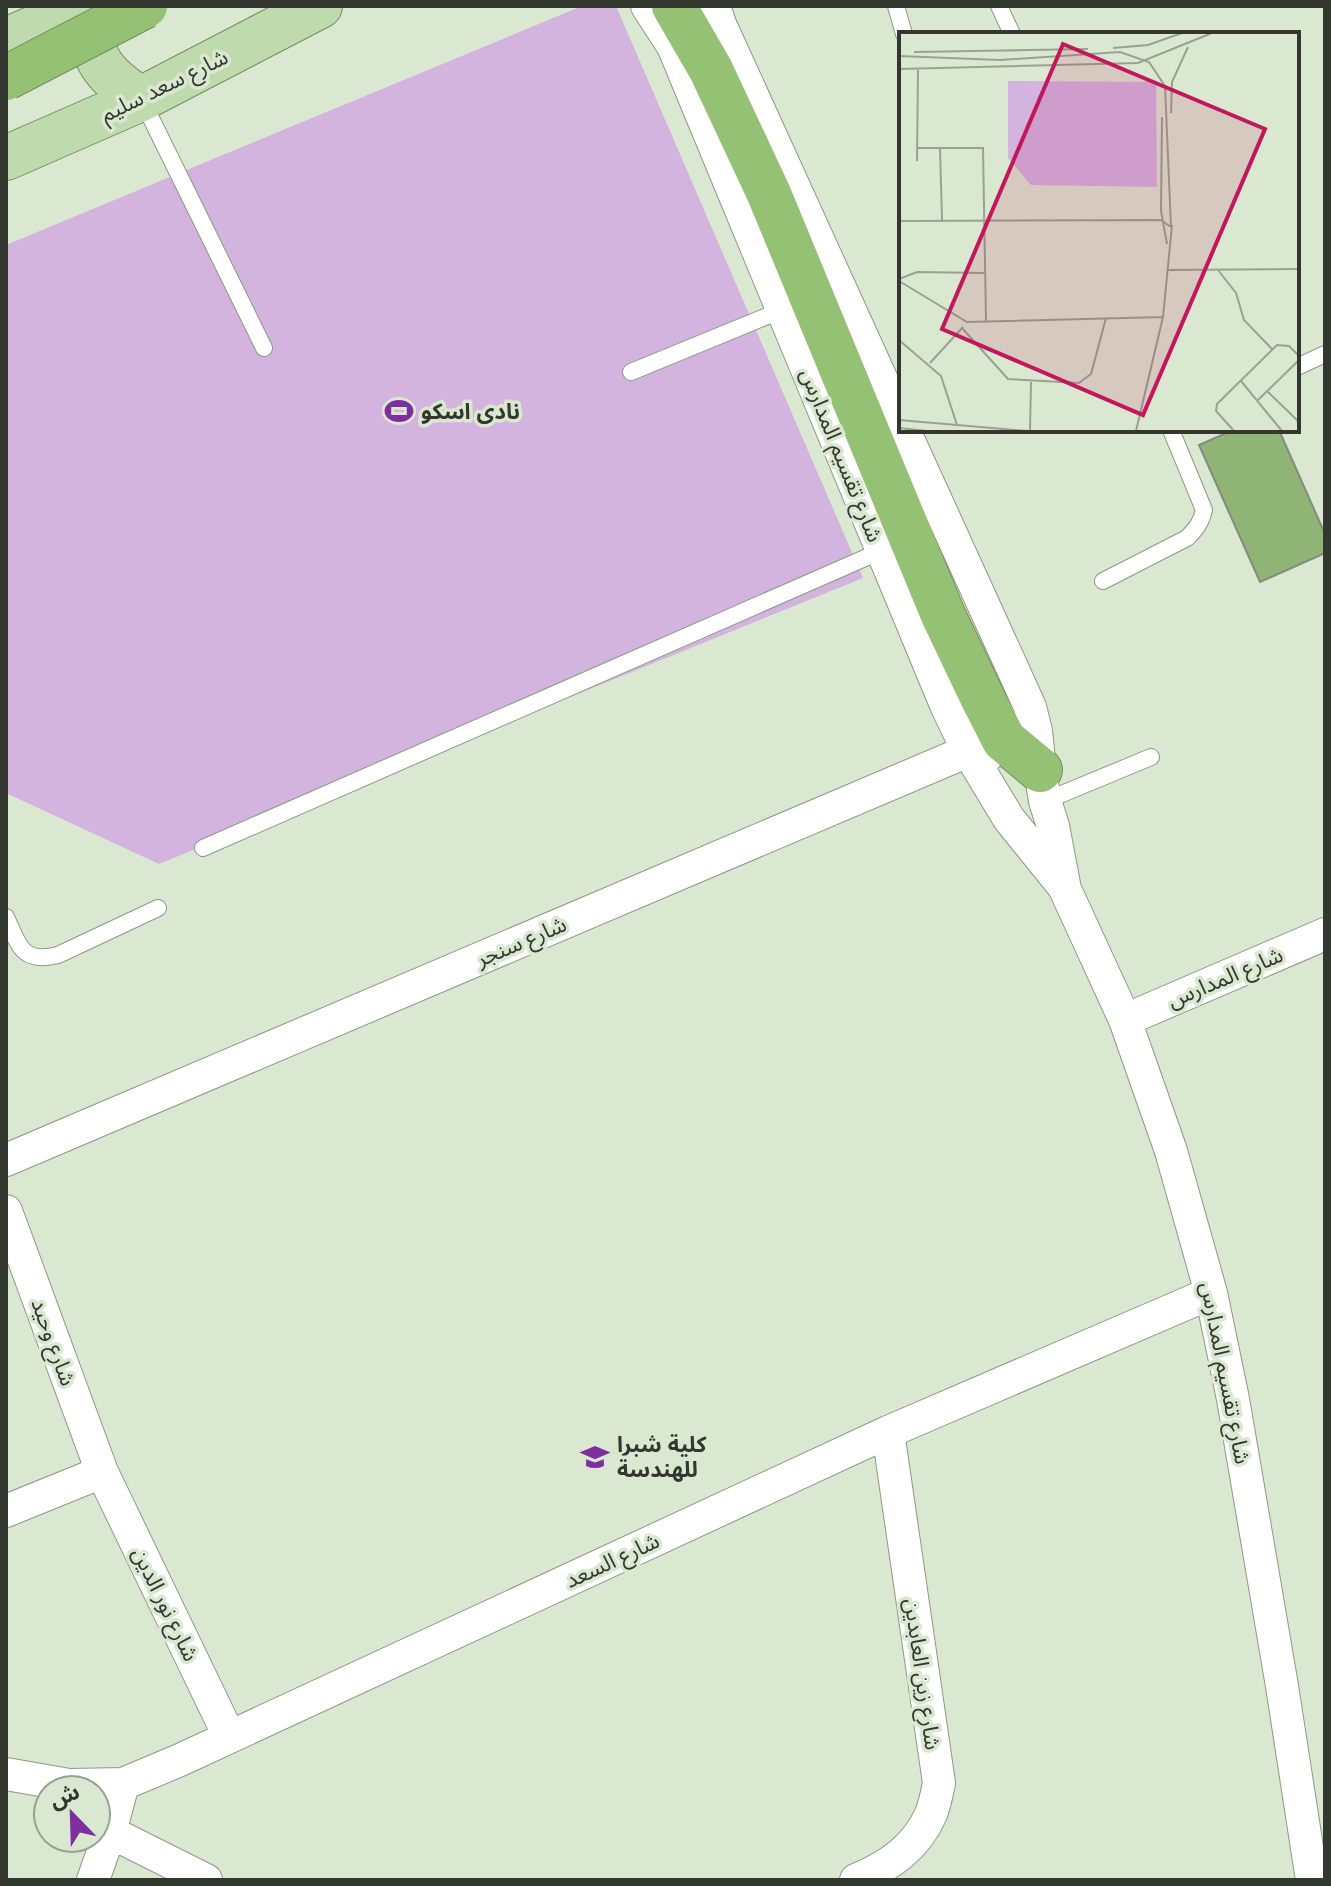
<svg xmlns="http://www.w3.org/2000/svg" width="1331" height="1886" font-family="'PT Serif','Noto Sans Arabic',serif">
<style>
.green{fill:#d2b4df}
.building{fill:#90b376;stroke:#828e7a;stroke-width:2}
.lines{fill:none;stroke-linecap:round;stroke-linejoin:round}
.lane-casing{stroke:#8c9984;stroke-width:18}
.street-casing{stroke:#8c9984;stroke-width:34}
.primary-casing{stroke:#72915c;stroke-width:46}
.highway-casing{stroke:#72915c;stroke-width:46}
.lane{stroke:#fff;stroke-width:16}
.street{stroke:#fff;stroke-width:32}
.primary{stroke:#bfdaac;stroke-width:44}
.highway{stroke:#95c174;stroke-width:44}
.highway-bridge-casing{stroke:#72915c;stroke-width:46;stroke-linecap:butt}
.highway-bridge{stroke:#95c174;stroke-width:44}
.labels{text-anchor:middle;stroke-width:7;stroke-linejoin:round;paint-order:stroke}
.street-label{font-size:22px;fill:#32382f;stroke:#dae8d2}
.poi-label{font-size:22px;font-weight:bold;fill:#32382f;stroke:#dae8d2;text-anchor:start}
.inset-road{fill:none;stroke:#97a291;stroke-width:2}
.view{fill:#c2185b;fill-opacity:0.15;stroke:#c2185b;stroke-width:4}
.inset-edge{fill:none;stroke:#32382f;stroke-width:4}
</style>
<rect width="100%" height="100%" fill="#dae8d2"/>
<!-- green -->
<path class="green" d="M 582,6 L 616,6 L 863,578 L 159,864 L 6,793 L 6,245 Z"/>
<!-- building -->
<path class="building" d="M 1233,430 L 1279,430 L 1325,534 L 1325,553 L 1260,582 L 1199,445 Z"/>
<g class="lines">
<defs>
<path id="lane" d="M 896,6 L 904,34
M 999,6 L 1012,34
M 143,102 L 264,348
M 1297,367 L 1325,354
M 631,372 L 782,310
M 1103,581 L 1187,538 C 1196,529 1201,523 1204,510 L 1171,430
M 1045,801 L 1151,757
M 203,848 L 881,551
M 6,917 C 19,945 21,964 58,955 L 158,908"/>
<path id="street" d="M 647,6 L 673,46 L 946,705 L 968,751 L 1009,819 L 1064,887 L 1125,1020 L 1171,1151 L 1211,1293 L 1233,1399 L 1282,1686 L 1312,1880
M 714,6 L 720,24 L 901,422
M 904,430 L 1030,707 L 1036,731 L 1040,770 L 1045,801 L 1053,826 L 1064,884
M 1125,1020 L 1325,934
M 6,1160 L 968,751 L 987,756
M 6,1211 L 102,1472 L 229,1736
M 6,1511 L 102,1472
M 6,1774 L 69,1785 L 123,1784 L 180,1760 L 888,1432 L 1211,1293
M 110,1832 L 206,1880
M 93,1880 L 110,1832 L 123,1784
M 856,1880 C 889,1866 916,1848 931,1814 C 935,1804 937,1793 939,1783 L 888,1432"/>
<path id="primary" d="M 87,6 C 92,57 97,71 141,99
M 6,40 L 85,6
M 6,158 L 141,99 L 320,6"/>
<path id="highway" d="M 674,6 L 711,70 L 769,194 L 943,615 L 983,699 L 1004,740 L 1040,770"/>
</defs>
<!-- lane casing -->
<use href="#lane" class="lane-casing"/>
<!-- street casing -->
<use href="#street" class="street-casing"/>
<!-- primary casing -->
<use href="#primary" class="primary-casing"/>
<!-- highway casing -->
<use href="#highway" class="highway-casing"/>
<!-- lane -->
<use href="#lane" class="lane"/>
<!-- street -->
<use href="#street" class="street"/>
<!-- primary -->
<use href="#primary" class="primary"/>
<!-- highway -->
<use href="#highway" class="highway"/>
<defs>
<path id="highway-bridge" d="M 6,78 L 145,6"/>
</defs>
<!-- highway-bridge casing -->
<use href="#highway-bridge" class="highway-bridge-casing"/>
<!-- highway-bridge -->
<use href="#highway-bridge" class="highway-bridge"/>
</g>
<!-- icons -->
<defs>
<symbol id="stadium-bare" viewBox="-9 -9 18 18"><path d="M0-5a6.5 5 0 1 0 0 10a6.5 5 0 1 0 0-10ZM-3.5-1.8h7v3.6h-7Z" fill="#7f2e9d" stroke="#dae8d2" stroke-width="2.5" paint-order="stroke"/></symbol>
<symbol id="university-bare" viewBox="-9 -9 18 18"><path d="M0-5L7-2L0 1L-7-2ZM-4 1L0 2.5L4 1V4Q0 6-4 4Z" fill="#7f2e9d" stroke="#dae8d2" stroke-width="2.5" paint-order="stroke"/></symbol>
</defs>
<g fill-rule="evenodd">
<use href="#stadium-bare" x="379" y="391" width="40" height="40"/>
<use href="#university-bare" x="575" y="1437" width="40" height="40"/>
</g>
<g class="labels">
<!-- street labels -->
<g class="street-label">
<text transform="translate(164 85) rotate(-26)" y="8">شارع سعد سليم</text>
<text transform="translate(842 455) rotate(68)" y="8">شارع تقسيم المدارس</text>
<text transform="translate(521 941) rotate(-23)" y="8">شارع سنجر</text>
<text transform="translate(1225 977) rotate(-23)" y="8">شارع المدارس</text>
<text transform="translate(54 1342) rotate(70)" y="8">شارع وحيد</text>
<text transform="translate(1226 1373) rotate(79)" y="8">شارع تقسيم المدارس</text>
<text transform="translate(612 1560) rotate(-25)" y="8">شارع السعد</text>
<text transform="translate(166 1604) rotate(64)" y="8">شارع نور الدين</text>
<text transform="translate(923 1674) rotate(82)" y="8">شارع زين العابدين</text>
</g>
<!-- poi labels -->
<g class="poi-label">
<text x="421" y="419">نادى اسكو</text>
<text x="617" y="1452">كلية شبرا<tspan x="617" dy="25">للهندسة</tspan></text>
</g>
</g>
<!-- overview -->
<g transform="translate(899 32)">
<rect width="400" height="400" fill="#dae8d2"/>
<path d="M 109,49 L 257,50 L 258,155 L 132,153 L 109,126 Z" fill="#d2b4df"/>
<path class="inset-road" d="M 214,16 L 249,13 L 283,1M 15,20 L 189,17M 0,24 L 101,28 L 221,20 L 250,30 L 266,54 L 272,195M 0,37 L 239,31 L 313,1M 272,81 L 273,50 L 289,15M 263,85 L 262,179 L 268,212M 18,116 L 84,116 L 87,289M 41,116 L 43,188M 18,129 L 19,38M 0,189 L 262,188 L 272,195M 269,238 L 400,237M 319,238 L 337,261 L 345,288 L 373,317M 0,247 L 18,240 L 85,241M 0,249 L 68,290 L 264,285M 63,296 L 109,347 L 180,351 L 192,342 L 207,286M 0,308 L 42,344 L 58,393M 31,331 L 64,295M 342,349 L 383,399M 369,360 L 400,390M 359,368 L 400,328M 0,388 L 129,399M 0,396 L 28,399M 131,399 L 132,350M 237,399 L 264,285 L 273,193M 335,399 L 317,379 L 318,372 L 378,313 L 390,314 L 400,324"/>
<path class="view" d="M 164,12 L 366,97 L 244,383 L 43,297 Z"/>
<rect width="400" height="400" class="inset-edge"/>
</g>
<!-- border -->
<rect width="1331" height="1886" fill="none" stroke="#32382f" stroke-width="16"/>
<!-- north arrow -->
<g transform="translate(72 1814) rotate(337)"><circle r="38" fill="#dae8d2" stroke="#97a291" stroke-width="2"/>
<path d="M0-6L14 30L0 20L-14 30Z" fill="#7f2e9d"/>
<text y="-12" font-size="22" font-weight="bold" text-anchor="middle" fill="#32382f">ش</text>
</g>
</svg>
